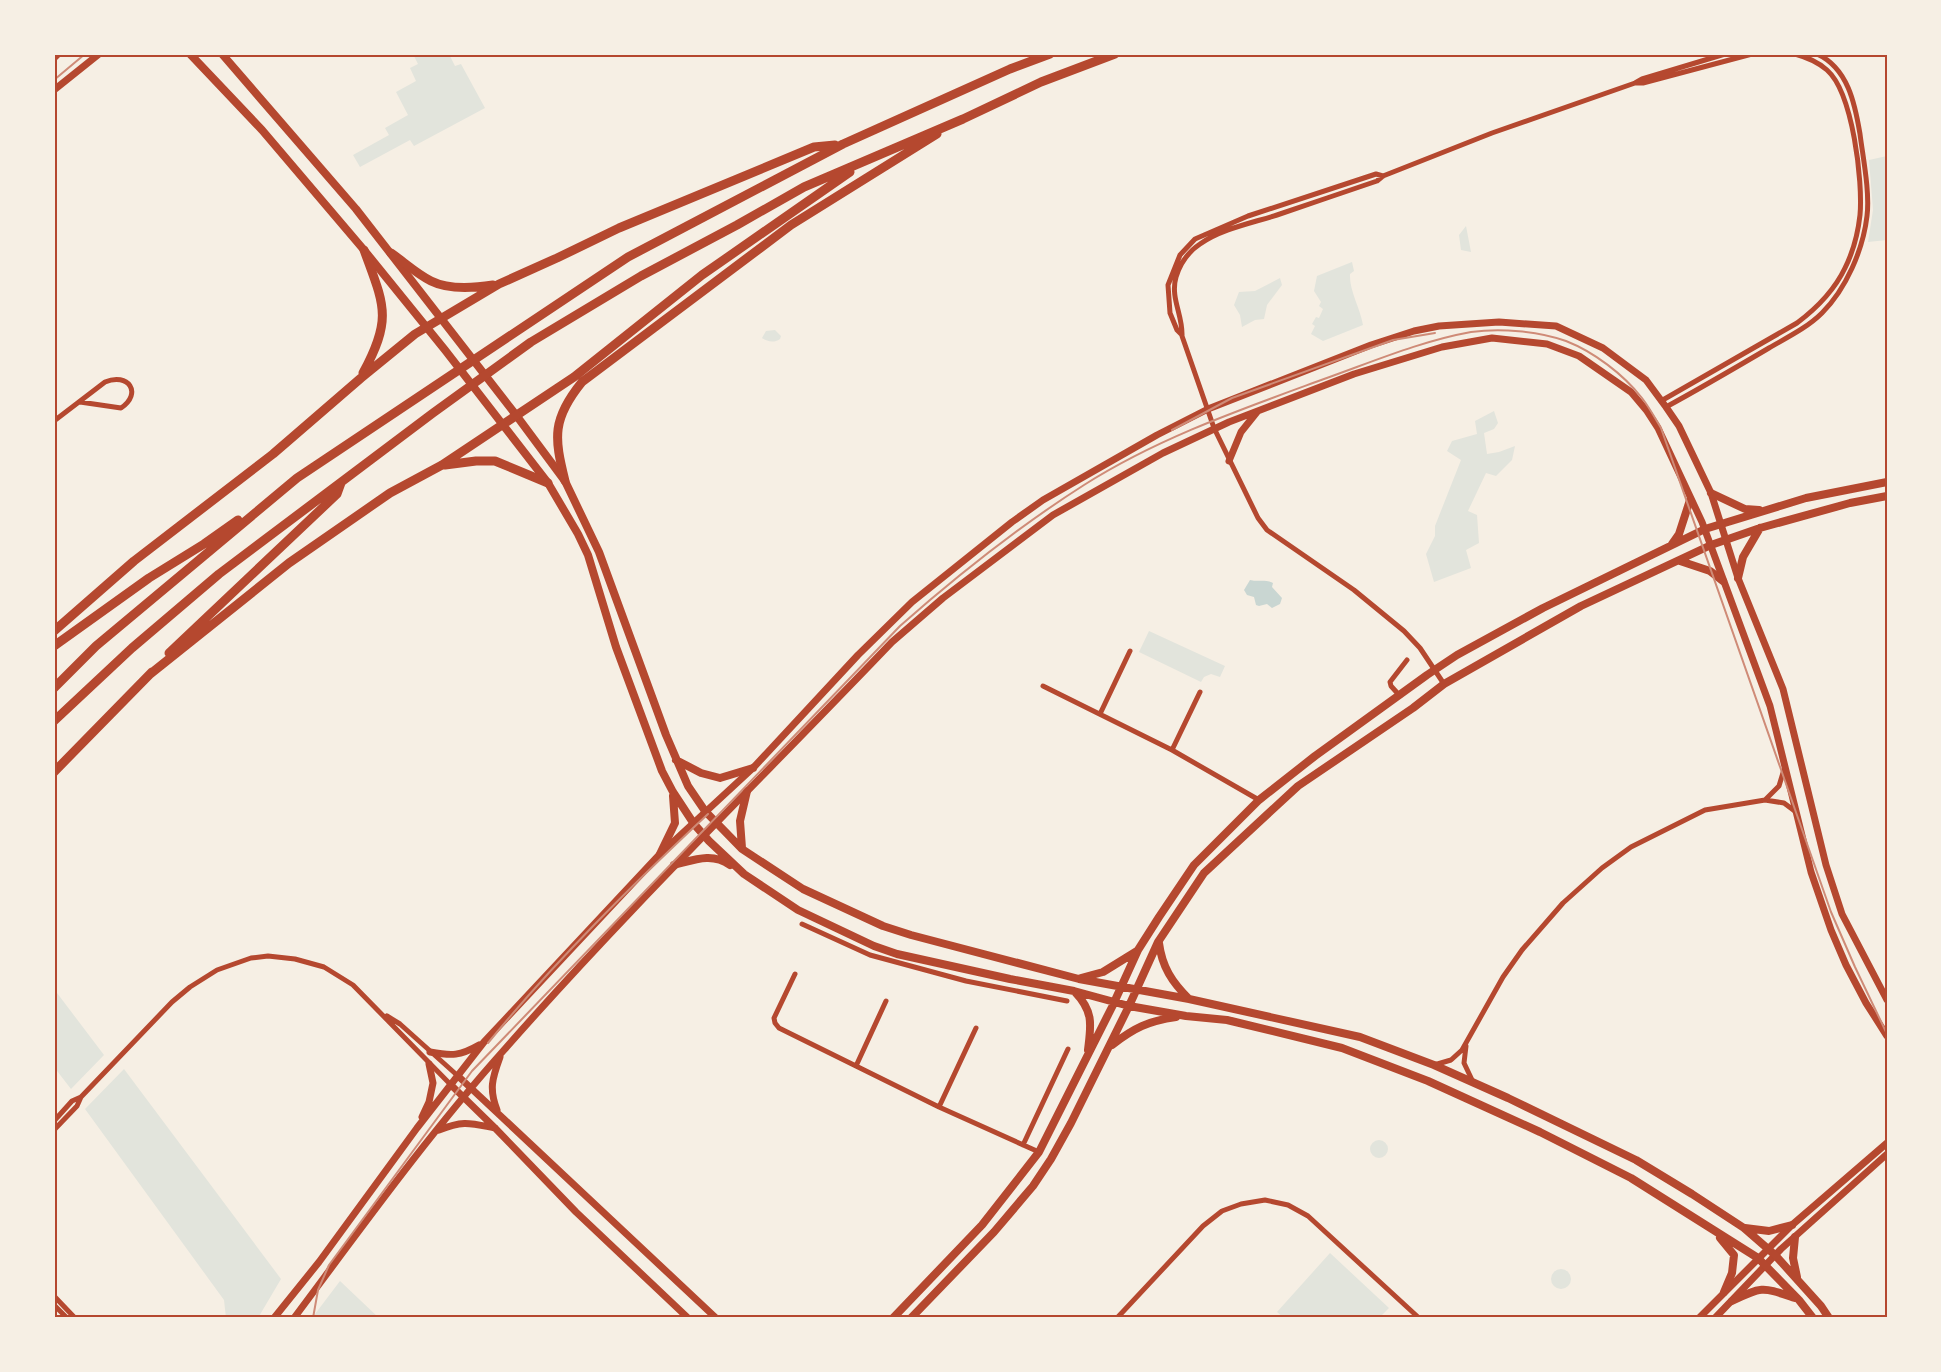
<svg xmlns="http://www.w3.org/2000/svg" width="1941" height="1372" font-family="Merriweather,serif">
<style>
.green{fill:#e2e4dc}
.water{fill:#c9d6d2}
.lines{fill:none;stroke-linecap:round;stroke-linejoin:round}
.minor{stroke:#b5482f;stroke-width:5}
.tertiary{stroke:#b5482f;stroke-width:7}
.secondary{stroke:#b5482f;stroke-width:8}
.motorway{stroke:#b5482f;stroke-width:9}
.rail{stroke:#cf8b77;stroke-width:2}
.neatline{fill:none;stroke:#b5482f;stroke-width:2}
</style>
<rect width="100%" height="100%" fill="#f6efe4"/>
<!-- green -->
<path class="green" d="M 413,54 L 449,54 L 455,66 L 461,64 L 485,108 L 414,146 L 410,140 L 360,167 L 353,155 L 389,135 L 385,128 L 408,115 L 396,92 L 416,81 L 410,68 L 418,64 Z
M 1887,156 L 1887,240 L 1868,242 L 1873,210 L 1869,160 Z
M 1466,226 L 1471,252 L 1461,250 L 1459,235 Z
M 1352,262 L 1354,271 L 1350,274 C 1349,290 1360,308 1363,325 L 1323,341 L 1311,334 L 1315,326 L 1312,324 L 1316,317 L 1319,318 L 1323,309 L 1319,306 L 1321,302 L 1314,291 L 1317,276 Z
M 1280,278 L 1282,285 L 1267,305 L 1264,319 L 1255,320 L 1242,327 L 1240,315 L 1234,305 L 1239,292 L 1255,291 Z
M 775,330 L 781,336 L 780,339 C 774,343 768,342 762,338 L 766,331 Z
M 1494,411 L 1498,423 L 1494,429 L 1484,433 L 1487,454 L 1499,452 L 1515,446 L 1512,460 L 1496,476 L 1486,473 L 1468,511 L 1477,515 L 1479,543 L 1466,550 L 1471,568 L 1434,582 L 1426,554 L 1435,536 L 1435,526 L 1461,460 L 1447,451 L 1452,441 L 1477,434 L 1475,421 Z
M 1149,631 L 1225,666 L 1220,677 L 1211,674 L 1204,677 L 1201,682 L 1139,652 Z
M 54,989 L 104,1055 L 71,1089 L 54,1067 Z
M 124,1069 L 281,1279 L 258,1318 L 226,1318 L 224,1300 L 85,1109 Z
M1370 1149a9 9 0 1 1 18 0a9 9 0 1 1-18 0Z
M 1330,1253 L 1389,1308 L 1379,1318 L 1284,1318 L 1277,1312 Z
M1551 1279a10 10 0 1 1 20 0a10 10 0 1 1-20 0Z
M 340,1281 L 379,1318 L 312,1318 Z"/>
<!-- water -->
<path class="water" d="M 1250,580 C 1258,582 1265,579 1273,583 L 1272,587 L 1282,598 L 1280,604 L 1272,608 L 1267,604 L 1259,606 L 1256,605 L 1254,597 L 1247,595 L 1244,590 Z"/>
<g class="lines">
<!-- minor -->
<path class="minor" d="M 1635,83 L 1643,83 L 1752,54
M 1182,335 L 1177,330 L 1170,313 L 1168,285 L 1180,255 L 1195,239 L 1248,216 L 1376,174 L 1383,176
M 1661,401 L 1797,323 C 1817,308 1834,291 1845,268 C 1853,252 1858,233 1860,215 C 1863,182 1853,93 1827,70 C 1818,62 1806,57 1795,54
M 1666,407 C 1701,388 1735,368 1769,348 C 1786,338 1807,328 1822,313 C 1846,289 1863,250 1867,216 C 1870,192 1863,158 1860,134 C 1855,104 1848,68 1817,54
M 54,421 L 105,382 C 128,372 143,393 121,408 L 80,402
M 1444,684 L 1420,648 L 1404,631 L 1354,590 L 1267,530 L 1258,518 L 1214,428 L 1182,336 C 1183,315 1170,298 1176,277 C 1180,264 1188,252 1200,244 C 1221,229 1252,223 1277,215 C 1310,204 1344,192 1377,181 L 1383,176 L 1492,133 L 1635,83 L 1642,79 L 1725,54
M 1043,686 L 1172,750 L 1259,800
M 1400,696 L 1391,686 L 1390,682 L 1407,660
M 1100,714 L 1130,651
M 1172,750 L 1200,692
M 1765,800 L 1779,786 L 1785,766
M 802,924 L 870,955 L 966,981 L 1067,1001
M 795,974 L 774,1018 L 775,1023 L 779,1028 L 939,1107 L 1039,1152
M 387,1016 L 400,1024 L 458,1076
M 1466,1046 L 1464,1063 L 1473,1082
M 1434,1065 L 1451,1060 L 1462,1050 L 1503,977 L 1522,950 L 1563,903 L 1602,868 L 1631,847 L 1705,810 L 1765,800 L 1784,803 L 1796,812
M 856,1066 L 886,1001
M 939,1107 L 976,1028
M 54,1121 L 72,1101 L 81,1097
M 54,1130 L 77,1106 L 81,1097 L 172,1002 L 190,987 L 217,970 L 251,958 L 268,956 L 295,959 L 324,967 L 353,985 L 451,1085
M 1023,1145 L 1068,1049
M 54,1296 L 75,1318
M 54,1305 L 67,1318
M 1117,1318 L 1203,1226 L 1222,1211 L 1241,1204 L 1265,1200 L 1288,1205 L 1308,1216 L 1419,1318"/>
<!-- tertiary -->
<path class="tertiary" d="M 54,58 L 58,54
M 54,90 L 99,54
M 1229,461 L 1241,432 L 1257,412
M 430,1052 C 452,1056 460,1056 479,1045
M 458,1076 L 716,1318
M 451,1085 L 495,1128 L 576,1212 L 688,1318
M 497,1110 C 489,1089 492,1079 500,1057
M 422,1117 L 429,1102 L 433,1083 L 429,1064
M 439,1130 C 463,1120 470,1123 495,1128
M 274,1318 L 319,1262 L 417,1128 L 484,1042 L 660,854 L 753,768 L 858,655 L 912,602 L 1012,522 L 1043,500 L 1157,435 L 1208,409 L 1371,345 L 1414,331 L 1439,326 L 1499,322 L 1556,326 L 1603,348 L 1646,380 L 1666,407 L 1679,426 L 1711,493 L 1738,578 L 1783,689 L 1826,865 L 1842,914 L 1887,1000
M 294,1318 C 362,1227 428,1135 504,1050 C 628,909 762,778 892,642 L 943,598 L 1053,515 L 1163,453 L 1229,422 L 1354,374 L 1442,347 L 1492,338 L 1547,344 L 1579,356 L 1631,392 L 1647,411 L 1658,428 L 1702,522 L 1770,706 L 1811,872 L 1831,930 L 1846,965 L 1866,1003 L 1887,1036
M 1699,1318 L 1792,1225 L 1887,1143
M 1715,1318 L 1781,1249 L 1887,1154"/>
<!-- secondary -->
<path class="secondary" d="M 190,54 L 262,130 L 364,250 L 445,350 L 548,483 L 578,534 L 588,555 L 616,647 L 662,771 L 673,792 L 694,824 L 709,841 L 744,874 L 798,910 L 874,946 L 897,954 L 1010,979 L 1074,991 L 1129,1006 L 1186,1016 L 1227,1020 L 1342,1048 L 1428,1081 L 1540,1132 L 1631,1178 L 1758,1258 L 1799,1300 L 1813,1318
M 222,54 L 356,209 L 516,415 L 565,481 L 599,552 L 666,735 L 688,786 L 705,811 L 742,849 L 803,889 L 883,926 L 911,935 L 1079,979 L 1189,999 L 1360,1037 L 1434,1065 L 1508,1098 L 1636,1160 L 1692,1194 L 1744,1228 L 1775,1255 L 1821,1306 L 1829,1318
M 1711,493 L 1745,509 L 1759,510
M 1672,544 L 1679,534 L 1690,500
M 1680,561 L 1710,571 L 1723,581
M 1738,578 L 1743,557 L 1760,528
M 676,760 L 701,773 L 720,778 L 753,768
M 742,848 L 740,821 L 747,791
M 660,854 L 675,823 L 673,796
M 674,865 C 694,860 712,852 730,865
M 1159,943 C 1162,967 1172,982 1189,999
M 1081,978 L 1103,972 L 1137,951
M 1075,992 C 1094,1012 1091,1025 1088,1050
M 1112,1045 C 1134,1028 1148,1021 1176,1017
M 1745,1228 L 1769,1231 L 1792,1225
M 1795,1237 L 1793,1258 L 1797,1277
M 1720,1238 L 1734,1255 L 1732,1273 L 1724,1292
M 1732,1301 C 1763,1286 1762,1287 1795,1298
M 893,1318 L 982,1225 L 1039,1152 L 1112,1007 L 1138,950 L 1159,917 L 1194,865 L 1259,800 L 1315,756 L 1427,675 L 1457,655 L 1543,608 L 1705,529 L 1806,498 L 1887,482
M 911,1318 L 994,1232 L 1033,1186 L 1051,1159 L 1071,1123 L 1129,1006 L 1158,942 L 1204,873 L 1298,786 L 1413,708 L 1444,684 L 1581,606 L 1711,545 L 1760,528 L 1850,503 L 1887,496"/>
<!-- motorway -->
<path class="motorway" d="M 391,253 C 404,262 417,274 431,281 C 449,290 474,288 493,285
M 363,373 C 393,318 384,305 364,250
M 445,465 L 476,461 L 495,461 L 548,483
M 565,481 C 554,437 552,419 582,382 L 791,225 L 937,134
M 54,631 L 134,561 L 273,454 L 361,378 L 415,334 L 499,284 L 557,258 L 619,228 L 814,147 L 835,145
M 54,646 L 149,578 L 204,544 L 238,520
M 169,653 L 337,494 L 341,483
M 149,675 L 289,563 L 390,493 L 442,465 L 574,377 L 702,275 L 850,172
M 54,688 L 96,646 L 297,478 L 628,257 L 843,144 L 1010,69 L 1050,54
M 54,721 L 132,648 L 219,574 L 433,413 L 531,342 L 641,276 L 737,225 L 804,187 L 963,119 L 1041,82 L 1115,54
M 54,772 L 152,672"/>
<!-- rail -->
<path class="rail" d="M 54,80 L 85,54
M 1172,430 L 1232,398 L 1393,340 L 1435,333
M 488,1043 C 555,961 631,886 708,814
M 313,1318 L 318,1290 L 329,1265 L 472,1071 L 900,626 C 958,575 1018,527 1084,485 C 1158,438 1242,409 1324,379 C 1372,362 1421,341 1471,332 C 1501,328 1537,331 1566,341 C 1594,352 1623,374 1642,398 C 1649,407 1655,418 1661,428 L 1831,912 L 1855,967 L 1887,1034"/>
</g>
<!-- border -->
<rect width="1941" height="1372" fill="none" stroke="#f6efe4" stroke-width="111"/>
<rect x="56" y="56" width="1830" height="1260" class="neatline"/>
</svg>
